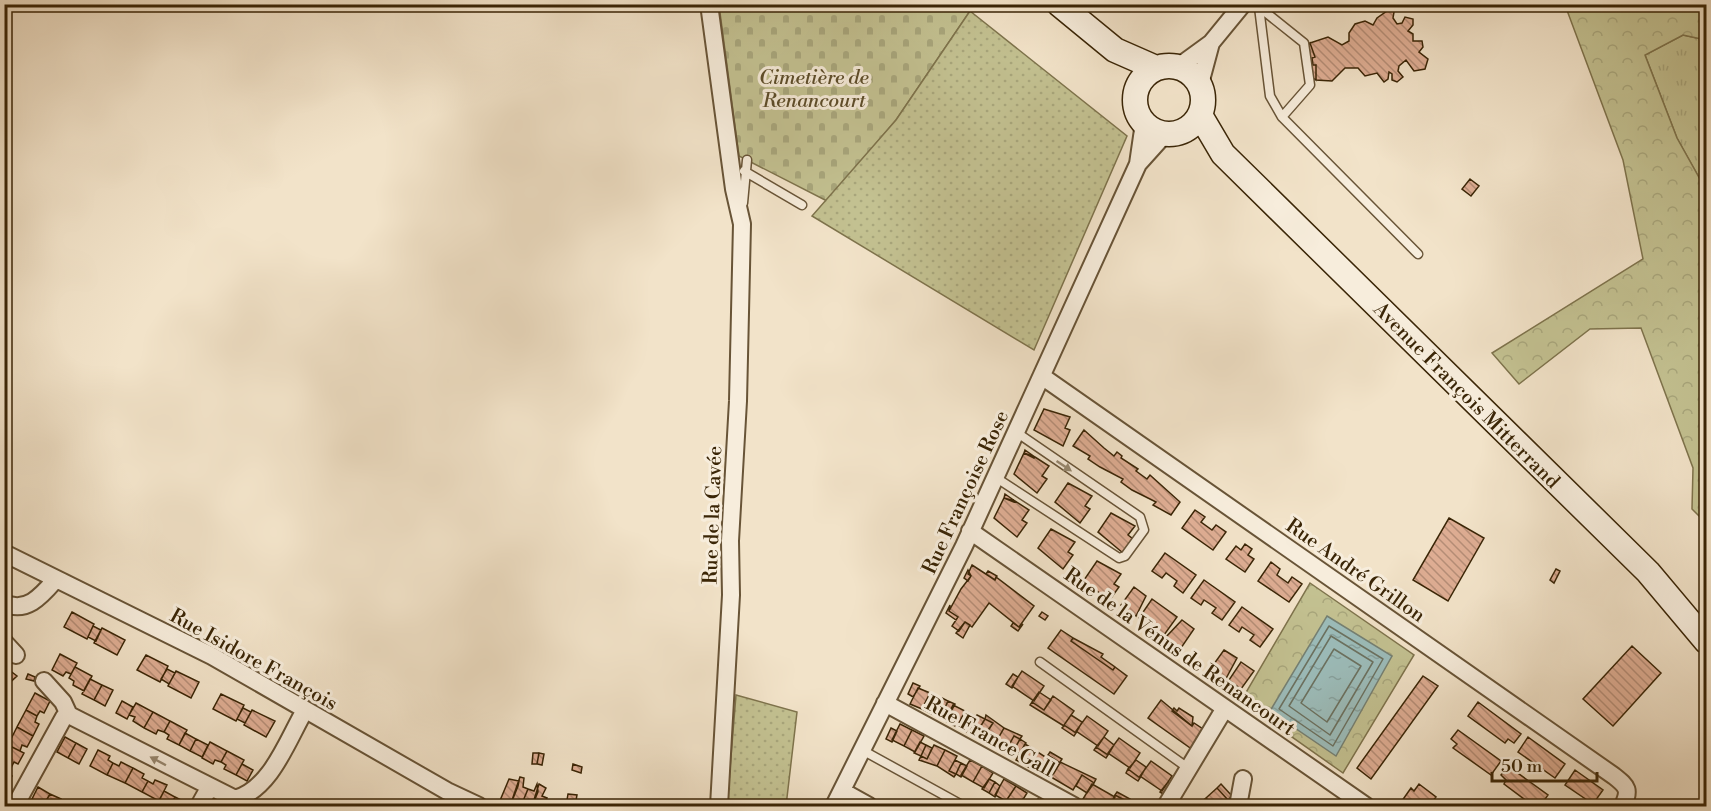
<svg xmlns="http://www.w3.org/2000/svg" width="1711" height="811" font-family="'Libre Bodoni',serif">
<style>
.grass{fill:url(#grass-tufts);stroke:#7e734c;stroke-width:1.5}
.forest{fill:url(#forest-crowns);stroke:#7e734c;stroke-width:1.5}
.cemetery{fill:url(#cemetery-stones);stroke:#7e734c;stroke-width:1.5}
.garden{fill:url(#garden-dots);stroke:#7e734c;stroke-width:1.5}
.water{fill:url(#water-ripples);stroke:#758073;stroke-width:1.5}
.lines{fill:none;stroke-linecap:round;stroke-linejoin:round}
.shore{stroke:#6b7160;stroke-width:1.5}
.building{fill:url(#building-back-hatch);stroke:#3a2506;stroke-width:1.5}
.service-casing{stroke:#685437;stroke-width:11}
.minor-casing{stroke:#685437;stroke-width:20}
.secondary-casing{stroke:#3a2506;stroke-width:27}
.service{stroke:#f7eddc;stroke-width:8}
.minor{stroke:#f7eddc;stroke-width:16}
.secondary{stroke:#f7eddc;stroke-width:24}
.oneway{fill:#988971}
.labels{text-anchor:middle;stroke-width:6;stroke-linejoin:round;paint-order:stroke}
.park-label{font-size:20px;font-style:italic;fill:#5c4c29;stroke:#f7eddc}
.street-label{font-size:20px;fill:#3a2506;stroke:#f7eddc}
</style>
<defs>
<pattern id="grass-tufts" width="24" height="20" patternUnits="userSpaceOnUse" patternTransform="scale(1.5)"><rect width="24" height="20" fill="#c3c191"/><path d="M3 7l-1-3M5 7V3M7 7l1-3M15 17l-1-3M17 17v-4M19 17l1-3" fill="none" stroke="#a8a67c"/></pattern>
<pattern id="forest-crowns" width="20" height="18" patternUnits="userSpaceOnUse" patternTransform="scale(1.5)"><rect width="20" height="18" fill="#c3c191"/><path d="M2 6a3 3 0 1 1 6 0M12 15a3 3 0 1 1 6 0" fill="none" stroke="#a8a67c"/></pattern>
<pattern id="cemetery-stones" width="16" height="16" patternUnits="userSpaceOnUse" patternTransform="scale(1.5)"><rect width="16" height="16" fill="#c3c191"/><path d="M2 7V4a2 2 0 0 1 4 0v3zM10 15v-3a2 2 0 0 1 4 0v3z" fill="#a8a67c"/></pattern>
<pattern id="garden-dots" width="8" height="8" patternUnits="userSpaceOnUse" patternTransform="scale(1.5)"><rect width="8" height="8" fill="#c3c191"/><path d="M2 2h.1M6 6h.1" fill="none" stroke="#a8a67c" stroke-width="1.8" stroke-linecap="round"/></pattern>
<pattern id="water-ripples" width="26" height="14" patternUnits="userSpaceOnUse" patternTransform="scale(1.5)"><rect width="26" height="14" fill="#9cbdbb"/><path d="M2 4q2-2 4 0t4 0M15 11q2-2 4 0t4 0" fill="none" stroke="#87a29f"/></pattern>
<pattern id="building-back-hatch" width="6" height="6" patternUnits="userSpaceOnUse" patternTransform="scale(1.5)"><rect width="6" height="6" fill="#dead93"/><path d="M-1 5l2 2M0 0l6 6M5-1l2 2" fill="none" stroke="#b58d76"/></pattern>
</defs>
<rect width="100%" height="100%" fill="#f2e3c9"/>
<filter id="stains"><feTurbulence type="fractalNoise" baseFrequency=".00333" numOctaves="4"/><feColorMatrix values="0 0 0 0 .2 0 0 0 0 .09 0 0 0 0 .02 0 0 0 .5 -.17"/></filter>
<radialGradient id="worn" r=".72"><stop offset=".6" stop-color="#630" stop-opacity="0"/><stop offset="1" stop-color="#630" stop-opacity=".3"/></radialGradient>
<!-- grass -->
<path class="grass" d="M 1683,35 L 1706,40 L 1706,190 L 1677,138 L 1645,55 Z"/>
<!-- forest -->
<path class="forest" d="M 1565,5 L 1706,5 L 1706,40 L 1683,35 L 1645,55 L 1677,138 L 1706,190 L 1706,523 L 1692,509 L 1693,468 L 1641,328 L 1590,329 L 1519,384 L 1492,353 L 1643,259 L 1623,160 Z
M 1310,583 L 1414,655 L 1343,773 L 1241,701 Z"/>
<!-- cemetery -->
<path class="cemetery" d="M 962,4 L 970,11 L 896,120 L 827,201 L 739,156 L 719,5 Z"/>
<!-- garden -->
<path class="garden" d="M 970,11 L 1127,136 L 1034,350 L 812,216 L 896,120 Z
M 736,695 L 797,712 L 786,806 L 727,806 Z"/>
<!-- water -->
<path class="water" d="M 1327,616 L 1392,656 L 1336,756 L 1270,711 Z"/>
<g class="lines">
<!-- shore -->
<path class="shore" d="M 1329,626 L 1383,659 L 1333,746 L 1279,709 Z
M 1331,636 L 1373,662 L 1330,735 L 1289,706 Z
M 1334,649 L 1361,666 L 1327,722 L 1301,703 Z"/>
</g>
<!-- building -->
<path class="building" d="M 1390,9 L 1394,12 L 1393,18 L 1397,24 L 1402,23 L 1405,17 L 1413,19 L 1413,25 L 1408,31 L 1413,34 L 1413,41 L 1422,41 L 1423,47 L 1419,52 L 1428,59 L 1425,69 L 1414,71 L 1406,60 L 1399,66 L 1398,71 L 1403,77 L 1397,82 L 1392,80 L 1392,74 L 1389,72 L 1388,79 L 1384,82 L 1377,73 L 1365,76 L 1358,68 L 1345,68 L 1332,81 L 1316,80 L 1316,65 L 1313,65 L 1312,58 L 1315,57 L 1310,43 L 1328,37 L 1342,45 L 1349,41 L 1349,33 L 1355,24 L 1365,21 L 1373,25 L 1377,18 Z
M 1310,43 L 1315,57 L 1312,58 L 1313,65 L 1316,65 L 1316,80 L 1310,76 L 1306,48 Z
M 1470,179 L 1479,186 L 1471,196 L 1462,189 Z
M 1044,409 L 1070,417 L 1065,428 L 1070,430 L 1063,446 L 1034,430 Z
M 1084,430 L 1104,448 L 1114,456 L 1117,452 L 1122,456 L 1121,458 L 1138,469 L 1136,471 L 1147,479 L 1150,475 L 1180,502 L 1171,515 L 1153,505 L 1156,502 L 1132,490 L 1121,482 L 1123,479 L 1100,467 L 1088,459 L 1090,456 L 1073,446 Z
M 1025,450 L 1035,457 L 1034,458 L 1024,453 Z
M 1024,453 L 1035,457 L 1049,466 L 1042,476 L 1047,479 L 1037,493 L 1014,474 Z
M 1068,483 L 1092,496 L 1085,506 L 1090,509 L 1080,523 L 1055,502 Z
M 1005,494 L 1015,501 L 1014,502 L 1004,498 Z
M 1004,498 L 1015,501 L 1029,510 L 1022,520 L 1027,523 L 1017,537 L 994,518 Z
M 1195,510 L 1205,517 L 1201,522 L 1212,530 L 1216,525 L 1226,532 L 1213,550 L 1182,528 Z
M 1111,513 L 1135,526 L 1128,535 L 1133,539 L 1123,553 L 1098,532 Z
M 1449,518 L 1484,538 L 1448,601 L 1413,580 Z
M 1051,529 L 1075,542 L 1068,552 L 1073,555 L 1063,569 L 1038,548 Z
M 1245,544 L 1252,549 L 1248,555 L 1254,559 L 1245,572 L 1226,559 L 1236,546 L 1241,550 Z
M 1165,553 L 1196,575 L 1183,593 L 1174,586 L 1177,581 L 1166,573 L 1162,578 L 1152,571 Z
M 1097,561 L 1121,574 L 1114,584 L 1119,587 L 1109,601 L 1084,580 Z
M 1271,562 L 1280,569 L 1277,575 L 1288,583 L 1292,577 L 1302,584 L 1289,602 L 1258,581 Z
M 972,565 L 995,580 L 996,577 L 1034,606 L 1019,627 L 989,603 L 972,627 L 965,622 L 959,631 L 952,626 L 958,617 L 949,611 L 961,589 L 971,576 L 968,574 Z
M 1556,569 L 1560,571 L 1554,583 L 1550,580 Z
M 968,570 L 971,576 L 968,581 L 964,578 Z
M 988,571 L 997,576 L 995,580 L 986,574 Z
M 1204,580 L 1235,602 L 1222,620 L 1212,613 L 1216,608 L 1204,600 L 1201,605 L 1191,598 Z
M 1134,587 L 1146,596 L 1136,616 L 1121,605 Z
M 1152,599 L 1177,617 L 1164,635 L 1139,618 Z
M 950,605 L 949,611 L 958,617 L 956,620 L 946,613 Z
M 1242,607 L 1273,629 L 1260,647 L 1250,640 L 1254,635 L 1242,627 L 1239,632 L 1229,625 Z
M 72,612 L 94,624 L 87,639 L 64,627 Z
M 1042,612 L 1048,616 L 1045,620 L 1039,616 Z
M 1182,620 L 1194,629 L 1181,648 L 1166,637 Z
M 965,622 L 970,625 L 963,638 L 956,633 Z
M 1013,623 L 1019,627 L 1023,624 L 1018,631 L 1011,626 Z
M 93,626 L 101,630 L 96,641 L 88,637 Z
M 102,628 L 125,640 L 117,655 L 94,643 Z
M 1061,630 L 1073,638 L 1071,641 L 1113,670 L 1115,667 L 1127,676 L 1114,694 L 1048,648 Z
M 1073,638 L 1103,654 L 1101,657 L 1115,667 L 1113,670 L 1071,641 Z
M 1632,646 L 1661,673 L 1613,726 L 1583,699 Z
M 1224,650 L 1237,658 L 1223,684 L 1220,681 L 1223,677 L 1211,668 Z
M 60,654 L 77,663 L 71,674 L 66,672 L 63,676 L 52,670 Z
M 146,655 L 168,666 L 160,682 L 137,670 Z
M 1241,662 L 1254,671 L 1241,689 L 1229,680 Z
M 4,666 L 17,676 L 4,688 Z
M 75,667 L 92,676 L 84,691 L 73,685 L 74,681 L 69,678 Z
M 167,669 L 175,673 L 169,684 L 161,679 Z
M 176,671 L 199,682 L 191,698 L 168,686 Z
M 1022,671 L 1044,686 L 1034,701 L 1012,686 Z
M 28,674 L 35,677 L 34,681 L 26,679 Z
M 1013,674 L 1018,677 L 1012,688 L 1006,684 Z
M 1423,676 L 1438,686 L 1371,779 L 1357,768 Z
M 90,679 L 102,685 L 94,700 L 82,694 Z
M 913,683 L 920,686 L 913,697 L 908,694 Z
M 102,685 L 113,690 L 105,706 L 94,700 Z
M 918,688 L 930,693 L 922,709 L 910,704 Z
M 1039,692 L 1051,700 L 1044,710 L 1032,702 Z
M 35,693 L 50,701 L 44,713 L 40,711 L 37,716 L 26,710 Z
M 930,693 L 942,699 L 934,715 L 922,709 Z
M 221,694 L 244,705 L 236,721 L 213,709 Z
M 1053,696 L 1074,711 L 1064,725 L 1076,733 L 1074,736 L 1062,728 L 1064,726 L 1030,705 L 1032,702 L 1044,710 Z
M 942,698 L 948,701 L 943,712 L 937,709 Z
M 1161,700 L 1192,726 L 1194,723 L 1206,731 L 1193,750 L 1148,718 Z
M 122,701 L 133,707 L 127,719 L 116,713 Z
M 948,701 L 955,704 L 949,715 L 943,712 Z
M 1478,702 L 1521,734 L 1514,743 L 1508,739 L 1505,743 L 1468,716 Z
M 136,703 L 153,712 L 144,728 L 133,721 L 135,717 L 129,715 Z
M 953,705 L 965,711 L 957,727 L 945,721 Z
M 243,708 L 251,712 L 245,723 L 237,719 Z
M 1174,708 L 1177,711 L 1179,708 L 1193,717 L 1192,726 L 1172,711 Z
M 26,710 L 37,716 L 35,722 L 39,724 L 33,736 L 17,727 Z
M 252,710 L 275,721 L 266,737 L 244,725 Z
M 965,711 L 977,717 L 969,733 L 957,727 Z
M 153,712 L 170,721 L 164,732 L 158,730 L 156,734 L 144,728 Z
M 977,715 L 985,719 L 979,729 L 972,726 Z
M 986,715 L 1004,728 L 995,744 L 984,737 L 993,723 L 985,719 Z
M 1071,715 L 1082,722 L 1076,733 L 1064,725 Z
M 1087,716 L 1108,731 L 1098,746 L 1076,731 Z
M 985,719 L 993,723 L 986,733 L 979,729 Z
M 170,721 L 187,730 L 179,745 L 167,739 L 169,735 L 164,732 Z
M 900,724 L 912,730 L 904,746 L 892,740 Z
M 17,727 L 33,736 L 27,747 L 22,745 L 20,751 L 8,745 Z
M 891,728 L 897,731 L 892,742 L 886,739 Z
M 1004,728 L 1022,736 L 1020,739 L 1014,736 L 1006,750 L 995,744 Z
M 912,730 L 924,736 L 915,752 L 904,746 Z
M 1458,730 L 1501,761 L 1491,775 L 1453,748 L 1457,744 L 1451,739 Z
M 185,733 L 196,739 L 190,751 L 179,745 Z
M 1014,736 L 1020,739 L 1014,750 L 1008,747 Z
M 65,737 L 76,743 L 68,758 L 57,752 Z
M 1104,737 L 1114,745 L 1108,755 L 1096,747 Z
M 1528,737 L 1565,764 L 1555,778 L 1518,752 Z
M 1119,738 L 1140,753 L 1130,768 L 1108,753 Z
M 196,739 L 208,745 L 202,757 L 190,751 Z
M 1020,739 L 1026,743 L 1020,753 L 1014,750 Z
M 210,742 L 227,751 L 221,762 L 215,760 L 213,764 L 202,758 Z
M 920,742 L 926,745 L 921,756 L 914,753 Z
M 76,743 L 87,749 L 79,764 L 68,758 Z
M 1025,744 L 1047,758 L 1039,773 L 1016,760 Z
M 8,745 L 24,753 L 18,764 L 14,762 L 11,768 L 4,765 L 4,752 Z
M 926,745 L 932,748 L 927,759 L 921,756 Z
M 934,745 L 945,750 L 937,766 L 919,760 L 921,756 L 927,759 Z
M 1096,747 L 1108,755 L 1106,758 L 1094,750 Z
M 98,750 L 110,756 L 108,760 L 113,763 L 107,775 L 90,766 Z
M 945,750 L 957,756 L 949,771 L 956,774 L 954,777 L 937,766 Z
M 227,751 L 244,760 L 236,775 L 224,769 L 226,765 L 221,762 Z
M 1050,752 L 1062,759 L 1060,762 L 1096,779 L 1094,783 L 1082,775 L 1073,790 L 1051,777 L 1060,763 L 1048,755 Z
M 533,753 L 539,753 L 537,764 L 532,764 Z
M 539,753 L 544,754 L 542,765 L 537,764 Z
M 1048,755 L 1060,763 L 1054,773 L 1042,767 Z
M 955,760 L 961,763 L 956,774 L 949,771 Z
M 970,760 L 982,766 L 973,782 L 961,775 Z
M 1136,760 L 1146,767 L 1140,778 L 1128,769 Z
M 1151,761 L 1172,776 L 1162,791 L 1140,776 Z
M 121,762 L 133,768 L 125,783 L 107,775 L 113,763 L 119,766 Z
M 961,763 L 967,766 L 961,777 L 956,774 Z
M 242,764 L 253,770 L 247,781 L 236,775 Z
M 573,764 L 582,767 L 581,773 L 572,770 Z
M 4,765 L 11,768 L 8,773 L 12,776 L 6,787 Z
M 982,766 L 993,773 L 984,788 L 973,782 Z
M 1508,766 L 1548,795 L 1541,805 L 1535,800 L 1532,805 L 1504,784 L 1506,780 L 1501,775 Z
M 133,768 L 144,774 L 142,778 L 148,781 L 142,792 L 125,783 Z
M 1128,769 L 1140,778 L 1138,781 L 1126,773 Z
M 1575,770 L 1603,790 L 1593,804 L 1565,785 Z
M 1082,775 L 1094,783 L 1087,793 L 1076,786 Z
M 520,777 L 524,778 L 523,787 L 528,789 L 521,806 L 510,806 Z
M 509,779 L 519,781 L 518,786 L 510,806 L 505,806 L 499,803 Z
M 989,779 L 995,782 L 989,793 L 982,789 Z
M 1004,779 L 1016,786 L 1006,801 L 995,795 Z
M 155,780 L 167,785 L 159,801 L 142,792 L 148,781 L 153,784 Z
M 995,782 L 1000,786 L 995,797 L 989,793 Z
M 1168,782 L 1174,786 L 1168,797 L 1160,792 Z
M 537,784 L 538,792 L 532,806 L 521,806 L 528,789 L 534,791 Z
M 539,784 L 546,788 L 542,796 L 547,798 L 543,806 L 532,806 Z
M 1092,784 L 1115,797 L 1110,806 L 1096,806 L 1083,799 Z
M 1221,784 L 1232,796 L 1228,800 L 1217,788 Z
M 1419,784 L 1436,797 L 1429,806 L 1399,805 L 1411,788 L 1414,791 Z
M 1016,786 L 1027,793 L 1019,806 L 1006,801 Z
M 38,787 L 50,794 L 43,806 L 30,803 Z
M 1217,788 L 1228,800 L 1220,806 L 1214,806 L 1206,798 Z
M 164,791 L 175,797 L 170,806 L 156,806 Z
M 1117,792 L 1130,799 L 1128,802 L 1115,795 Z
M 50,794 L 61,799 L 58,806 L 43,806 Z
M 568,794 L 577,795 L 575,806 L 566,806 Z
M 1115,795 L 1128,802 L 1125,806 L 1110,806 Z
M 175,797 L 187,803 L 185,806 L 170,806 Z
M 1206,798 L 1214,806 L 1196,806 Z
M 1023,799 L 1029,802 L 1026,806 L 1019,806 Z
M 1038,799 L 1049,806 L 1034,806 Z"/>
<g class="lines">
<defs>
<path id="service" d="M 1259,7 L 1270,96 L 1282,117 L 1418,254
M 1259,7 L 1304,43 L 1310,85 L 1282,117
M 744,171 L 802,205
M 743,203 L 747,160
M 995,477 L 1119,558 L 1125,556 L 1144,530 L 1140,517 L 1016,432
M 1040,662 L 1188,768
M 862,750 L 960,804"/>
<path id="minor" d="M 709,4 L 734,189 L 742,224 L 738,401 L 730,541 L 731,595 L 719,806
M 1178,67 L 1211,43 L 1243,4
M 1200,84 L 1211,43
M 1138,164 L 1144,123
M 1043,377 L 1614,776 C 1628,787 1630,790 1623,806
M 970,531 L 1366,806
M 4,553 L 212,656 L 447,791 L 479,806
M 4,603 C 27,614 42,595 56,579
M 4,642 L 16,655
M 44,681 L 63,702 L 69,715
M 885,703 L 1074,806
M 842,791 L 869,806
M 15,806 L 64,717 L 69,715 L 235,799 C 271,789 287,741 305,710
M 199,806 L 209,788
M 834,806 L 964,546 L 1138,164 L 1165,134
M 1166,806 L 1225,708
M 1238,806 L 1243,779"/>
<path id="secondary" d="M 1059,4 L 1115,50 L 1156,68
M1135 100a34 34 0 1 1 68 0a34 34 0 1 1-68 0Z
M 1200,115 L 1223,154 L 1648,572 L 1706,641"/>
</defs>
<!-- service casing -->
<use href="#service" class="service-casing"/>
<!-- minor casing -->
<use href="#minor" class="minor-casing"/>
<!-- secondary casing -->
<use href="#secondary" class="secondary-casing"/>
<!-- service -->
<use href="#service" class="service"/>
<!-- minor -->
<use href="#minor" class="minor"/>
<!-- secondary -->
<use href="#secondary" class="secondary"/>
</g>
<!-- one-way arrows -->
<defs><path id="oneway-solid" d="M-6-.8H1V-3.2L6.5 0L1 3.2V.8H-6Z" transform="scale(1.5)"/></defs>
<g class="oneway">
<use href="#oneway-solid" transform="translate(1064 466) rotate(34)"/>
<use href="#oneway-solid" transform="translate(158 761) rotate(-152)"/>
</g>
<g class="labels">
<!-- park labels -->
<g class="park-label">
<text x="814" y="84">Cimetière de<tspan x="814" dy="23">Renancourt</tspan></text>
</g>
<!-- street labels -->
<g class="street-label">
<text transform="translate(1467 395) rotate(45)" y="7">Avenue François Mitterrand</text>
<text transform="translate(965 492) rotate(-65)" y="7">Rue Françoise Rose</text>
<text transform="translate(712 515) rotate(-88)" y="7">Rue de la Cavée</text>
<text transform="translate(1356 570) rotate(35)" y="7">Rue André Grillon</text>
<text transform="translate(1180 651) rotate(35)" y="7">Rue de la Vénus de Renancourt</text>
<text transform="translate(254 659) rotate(29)" y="7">Rue Isidore François</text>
<text transform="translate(990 736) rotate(29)" y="7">Rue France Gall</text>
</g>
</g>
<!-- margin -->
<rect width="1711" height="811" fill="none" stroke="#f2e3c9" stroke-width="24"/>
<rect x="6" y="6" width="1699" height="799" fill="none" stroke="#3a2506" stroke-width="3"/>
<rect x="12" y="12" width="1687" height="787" fill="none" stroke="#3a2506" stroke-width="1.5"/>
<!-- scale -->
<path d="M1492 772v9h105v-9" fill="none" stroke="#3a2506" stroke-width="3"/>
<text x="1501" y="772" font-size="18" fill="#3a2506" stroke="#f7eddc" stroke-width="4.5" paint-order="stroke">50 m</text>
<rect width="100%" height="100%" filter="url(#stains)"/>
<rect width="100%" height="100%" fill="url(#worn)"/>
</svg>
